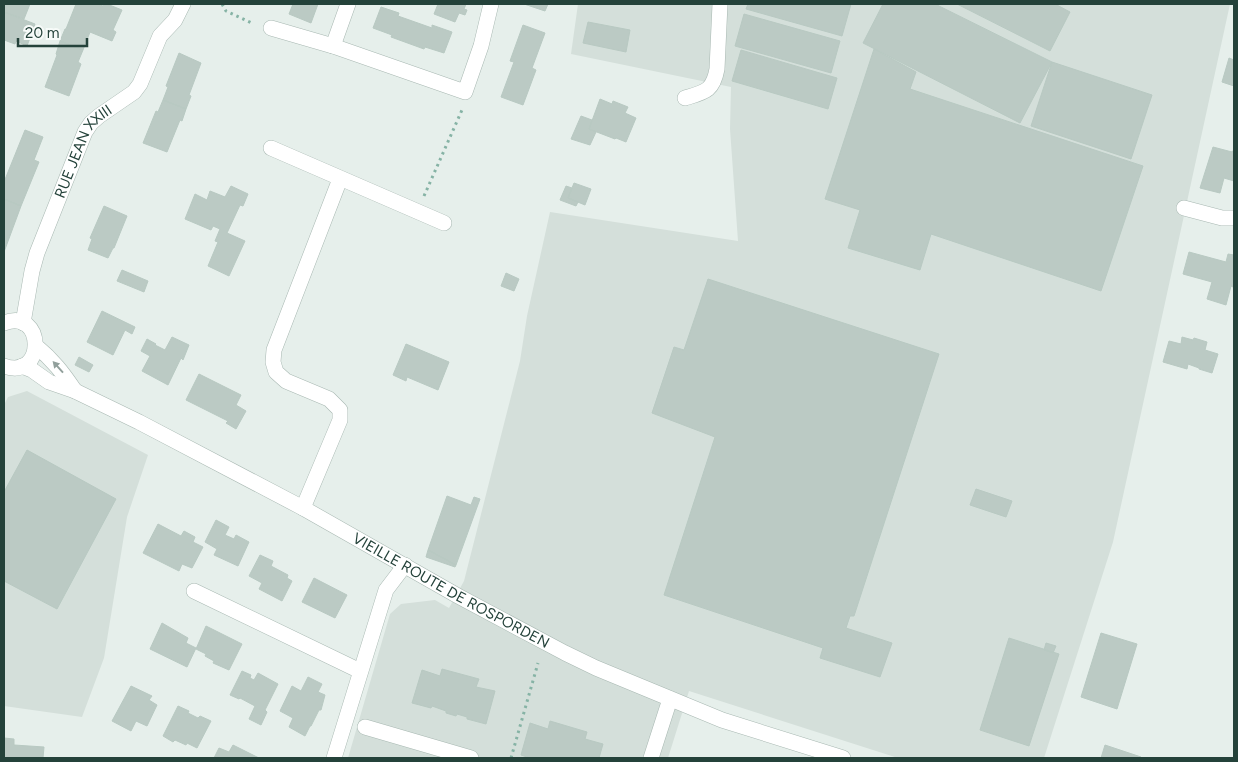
<svg xmlns="http://www.w3.org/2000/svg" width="1238" height="762" font-family="Figtree,sans-serif">
<style>
.built{fill:#d4dfda}
.building{fill:#bbcac4;stroke:#b8c9c2}
.lines{fill:none;stroke-linecap:round;stroke-linejoin:round}
.minor-casing{stroke:#a8b8b2;stroke-width:16}
.path{stroke:#86b3a5;stroke-width:3;stroke-dasharray:2.5 4;stroke-linecap:butt}
.minor{stroke:#fff;stroke-width:15}
.oneway{fill:#92a09c}
.labels{text-anchor:middle;stroke-width:4;stroke-linejoin:round;paint-order:stroke}
.street-label{font-size:15px;fill:#24423a;stroke:#f7fbf9}
</style>
<rect width="100%" height="100%" fill="#e6efeb"/>
<!-- built -->
<path class="built" d="M 578,4 L 1230,4 L 1113,542 L 1044,758 L 898,758 L 689,691 L 668,758 L 348,758 L 390,614 L 401,604 L 435,600 L 449,608 L 464,581 L 520,361 L 527,316 L 550,212 L 738,241 L 730,129 L 731,87 L 571,54 Z
M 27,391 L 148,455 L 127,517 L 104,658 L 82,717 L 4,706 L 4,405 L 8,397 Z"/>
<!-- building -->
<path class="building" d="M 4,4 L 30,4 L 24,19 L 4,12 Z
M 76,4 L 97,4 L 103,6 L 104,4 L 107,4 L 122,10 L 113,30 L 116,32 L 112,41 L 90,32 L 83,50 L 60,41 L 65,29 L 66,29 Z
M 293,4 L 318,4 L 311,23 L 289,14 Z
M 438,4 L 466,4 L 464,9 L 467,10 L 465,15 L 459,13 L 455,22 L 434,14 Z
M 524,4 L 548,4 L 545,11 Z
M 748,4 L 851,4 L 842,36 L 746,9 Z
M 883,4 L 935,4 L 1052,62 L 1020,123 L 863,43 Z
M 957,4 L 1055,4 L 1070,12 L 1050,51 Z
M 381,7 L 399,13 L 398,16 L 432,28 L 432,25 L 452,32 L 444,53 L 425,47 L 424,49 L 391,37 L 392,35 L 373,28 Z
M 4,12 L 35,24 L 27,46 L 16,41 L 15,44 L 4,40 Z
M 744,14 L 840,41 L 831,73 L 735,46 Z
M 588,22 L 630,30 L 626,52 L 583,43 Z
M 523,25 L 545,33 L 532,68 L 536,70 L 523,105 L 501,97 L 514,62 L 510,61 Z
M 60,41 L 83,50 L 78,62 L 81,64 L 69,96 L 45,87 L 57,55 L 56,54 Z
M 874,49 L 916,72 L 910,89 L 1143,166 L 1101,291 L 931,234 L 920,270 L 848,248 L 860,210 L 825,199 Z
M 741,50 L 837,78 L 828,109 L 732,81 Z
M 179,53 L 201,63 L 189,95 L 191,96 L 186,109 L 163,100 L 168,87 L 166,86 Z
M 1229,58 L 1234,60 L 1234,86 L 1222,82 Z
M 1052,62 L 1152,95 L 1131,159 L 1031,126 Z
M 600,99 L 612,104 L 613,101 L 628,107 L 625,113 L 636,118 L 626,142 L 616,138 L 615,139 L 589,129 Z
M 163,100 L 186,109 L 182,121 L 180,120 L 167,152 L 143,143 L 156,111 L 158,112 Z
M 581,116 L 592,120 L 589,129 L 596,132 L 590,145 L 571,139 Z
M 25,130 L 43,137 L 34,160 L 39,162 L 21,206 L 4,199 L 4,182 Z
M 1213,147 L 1232,152 L 1232,151 L 1234,152 L 1234,181 L 1224,178 L 1220,193 L 1200,188 Z
M 574,183 L 591,189 L 585,205 L 568,198 Z
M 231,186 L 248,194 L 243,206 L 240,205 L 227,233 L 245,241 L 229,276 L 208,266 L 218,242 L 215,241 L 220,229 L 213,226 L 211,230 L 185,219 L 195,194 L 207,200 L 210,191 L 225,197 Z
M 566,186 L 572,188 L 568,198 L 578,202 L 576,206 L 560,200 Z
M 4,199 L 21,206 L 4,252 Z
M 104,206 L 127,216 L 114,248 L 113,248 L 108,258 L 88,250 L 92,239 L 90,238 Z
M 1189,252 L 1226,262 L 1228,254 L 1234,255 L 1234,283 L 1233,287 L 1231,286 L 1226,305 L 1207,299 L 1212,282 L 1183,274 Z
M 122,270 L 148,281 L 144,292 L 117,281 Z
M 506,273 L 519,279 L 514,291 L 501,286 Z
M 708,279 L 939,354 L 854,616 L 850,616 L 846,628 L 892,643 L 880,677 L 820,658 L 823,648 L 664,595 L 715,437 L 652,413 L 674,347 L 684,350 Z
M 102,311 L 135,327 L 132,334 L 125,330 L 113,355 L 87,342 Z
M 172,337 L 189,345 L 183,360 L 181,358 L 168,385 L 142,371 L 150,356 L 141,351 L 147,339 L 156,344 L 155,345 L 165,350 Z
M 1182,337 L 1193,340 L 1194,338 L 1207,342 L 1205,350 L 1218,354 L 1212,373 L 1199,369 L 1199,368 L 1188,364 L 1187,369 L 1163,362 L 1169,341 L 1181,344 Z
M 406,344 L 449,362 L 438,390 L 407,377 L 406,381 L 393,375 Z
M 79,357 L 93,365 L 89,372 L 75,365 Z
M 199,374 L 241,395 L 236,405 L 246,411 L 236,429 L 226,423 L 228,421 L 186,400 Z
M 27,450 L 116,499 L 57,609 L 4,581 L 4,492 Z
M 976,489 L 1012,501 L 1006,517 L 970,505 Z
M 447,496 L 471,505 L 474,497 L 480,499 L 456,565 L 428,550 Z
M 216,520 L 229,527 L 225,535 L 234,539 L 236,535 L 249,542 L 238,566 L 214,555 L 217,549 L 205,542 Z
M 158,524 L 181,536 L 184,531 L 195,537 L 193,542 L 203,547 L 192,568 L 182,564 L 179,571 L 143,553 Z
M 428,550 L 456,565 L 455,567 L 426,557 Z
M 260,555 L 273,561 L 271,566 L 288,575 L 287,578 L 292,581 L 282,601 L 259,589 L 262,583 L 249,576 Z
M 314,578 L 347,595 L 335,618 L 302,602 Z
M 162,623 L 188,638 L 186,643 L 196,648 L 187,667 L 150,649 Z
M 206,626 L 242,644 L 229,670 L 213,663 L 214,661 L 205,656 L 206,654 L 196,649 Z
M 1101,633 L 1137,644 L 1117,709 L 1081,697 Z
M 1009,638 L 1059,654 L 1029,746 L 980,730 Z
M 1046,643 L 1056,646 L 1053,653 L 1044,650 Z
M 442,669 L 479,679 L 476,687 L 495,691 L 486,724 L 467,719 L 467,717 L 457,714 L 456,716 L 446,713 L 446,711 L 432,706 L 431,708 L 412,703 L 422,670 L 440,676 Z
M 242,671 L 251,675 L 250,678 L 254,680 L 258,673 L 278,684 L 265,710 L 267,712 L 261,725 L 249,719 L 255,706 L 240,698 L 239,699 L 230,695 Z
M 308,677 L 322,684 L 318,692 L 325,695 L 321,710 L 319,710 L 311,726 L 310,726 L 305,736 L 289,727 L 293,718 L 280,711 L 292,686 L 301,691 Z
M 131,686 L 152,696 L 149,700 L 157,705 L 147,726 L 136,721 L 131,731 L 112,721 Z
M 178,706 L 189,711 L 188,713 L 198,718 L 200,716 L 211,721 L 197,748 L 187,743 L 186,745 L 175,740 L 173,742 L 163,736 Z
M 550,721 L 587,732 L 585,739 L 603,744 L 599,758 L 530,758 L 521,755 L 530,723 L 548,729 Z
M 4,738 L 14,739 L 14,745 L 44,747 L 43,758 L 4,758 Z
M 233,745 L 259,758 L 214,758 L 219,748 L 229,752 Z
M 1105,745 L 1141,757 L 1140,758 L 1101,758 Z"/>
<g class="lines">
<defs>
<g id="minor">
<path d="M 271,28 L 333,46 L 465,92 L 481,46 L 491,4"/>
<path d="M 333,46 L 348,4"/>
<path d="M 685,98 C 705,92 713,91 717,69 L 720,4"/>
<path d="M 271,148 L 444,223"/>
<path d="M 1184,208 L 1222,218 L 1234,218"/>
<path d="M 4,323 C 45,307 46,381 4,366"/>
<path id="s1" d="M 23,323 L 32,271 L 37,253 L 85,132 L 91,123 L 99,116 L 134,92 L 140,84 L 160,36 L 175,20 L 183,4"/>
<path d="M 36,346 C 53,360 63,373 75,391"/>
<path id="s2" d="M 22,366 L 32,370 L 49,382 L 75,391 L 139,422 L 303,508 L 458,596 L 565,653 L 596,668 L 722,720 L 843,758"/>
<path d="M 303,508 L 340,420 L 340,410 L 329,399 L 286,381 L 276,372 L 273,362 L 274,350 L 340,179"/>
<path d="M 194,591 L 360,671"/>
<path d="M 365,727 L 471,758"/>
<path d="M 334,758 L 386,590 L 405,565"/>
<path d="M 651,758 L 670,699"/>
</g>
</defs>
<!-- minor casing -->
<use href="#minor" class="minor-casing"/>
<!-- path -->
<path class="path" d="M 222,4 L 226,11 L 254,24
M 424,196 L 462,110
M 511,758 L 538,663"/>
<!-- minor -->
<use href="#minor" class="minor"/>
</g>
<!-- one-way arrows -->
<defs><path id="oneway-solid" d="M-6-.8H1V-3.2L6.5 0L1 3.2V.8H-6Z" transform="scale(1.25)"/></defs>
<use class="oneway" href="#oneway-solid" transform="translate(58 367) rotate(-132)"/>
<g class="labels">
<!-- street labels -->
<g class="street-label">
<text dy="5" stroke="none"><textPath href="#s1" startOffset="184">RUE JEAN XXIII</textPath></text>
<text dy="5" stroke="none"><textPath href="#s2" startOffset="485">VIEILLE ROUTE DE ROSPORDEN</textPath></text>
</g>
</g>
<!-- border -->
<rect width="1238" height="762" fill="none" stroke="#24423a" stroke-width="10"/>
<!-- scale -->
<path d="M18 38v8h69v-8" fill="none" stroke="#24423a" stroke-width="2.5"/>
<text x="25" y="38" font-size="15" fill="#24423a" stroke="#f7fbf9" stroke-width="4" paint-order="stroke">20 m</text>
</svg>
